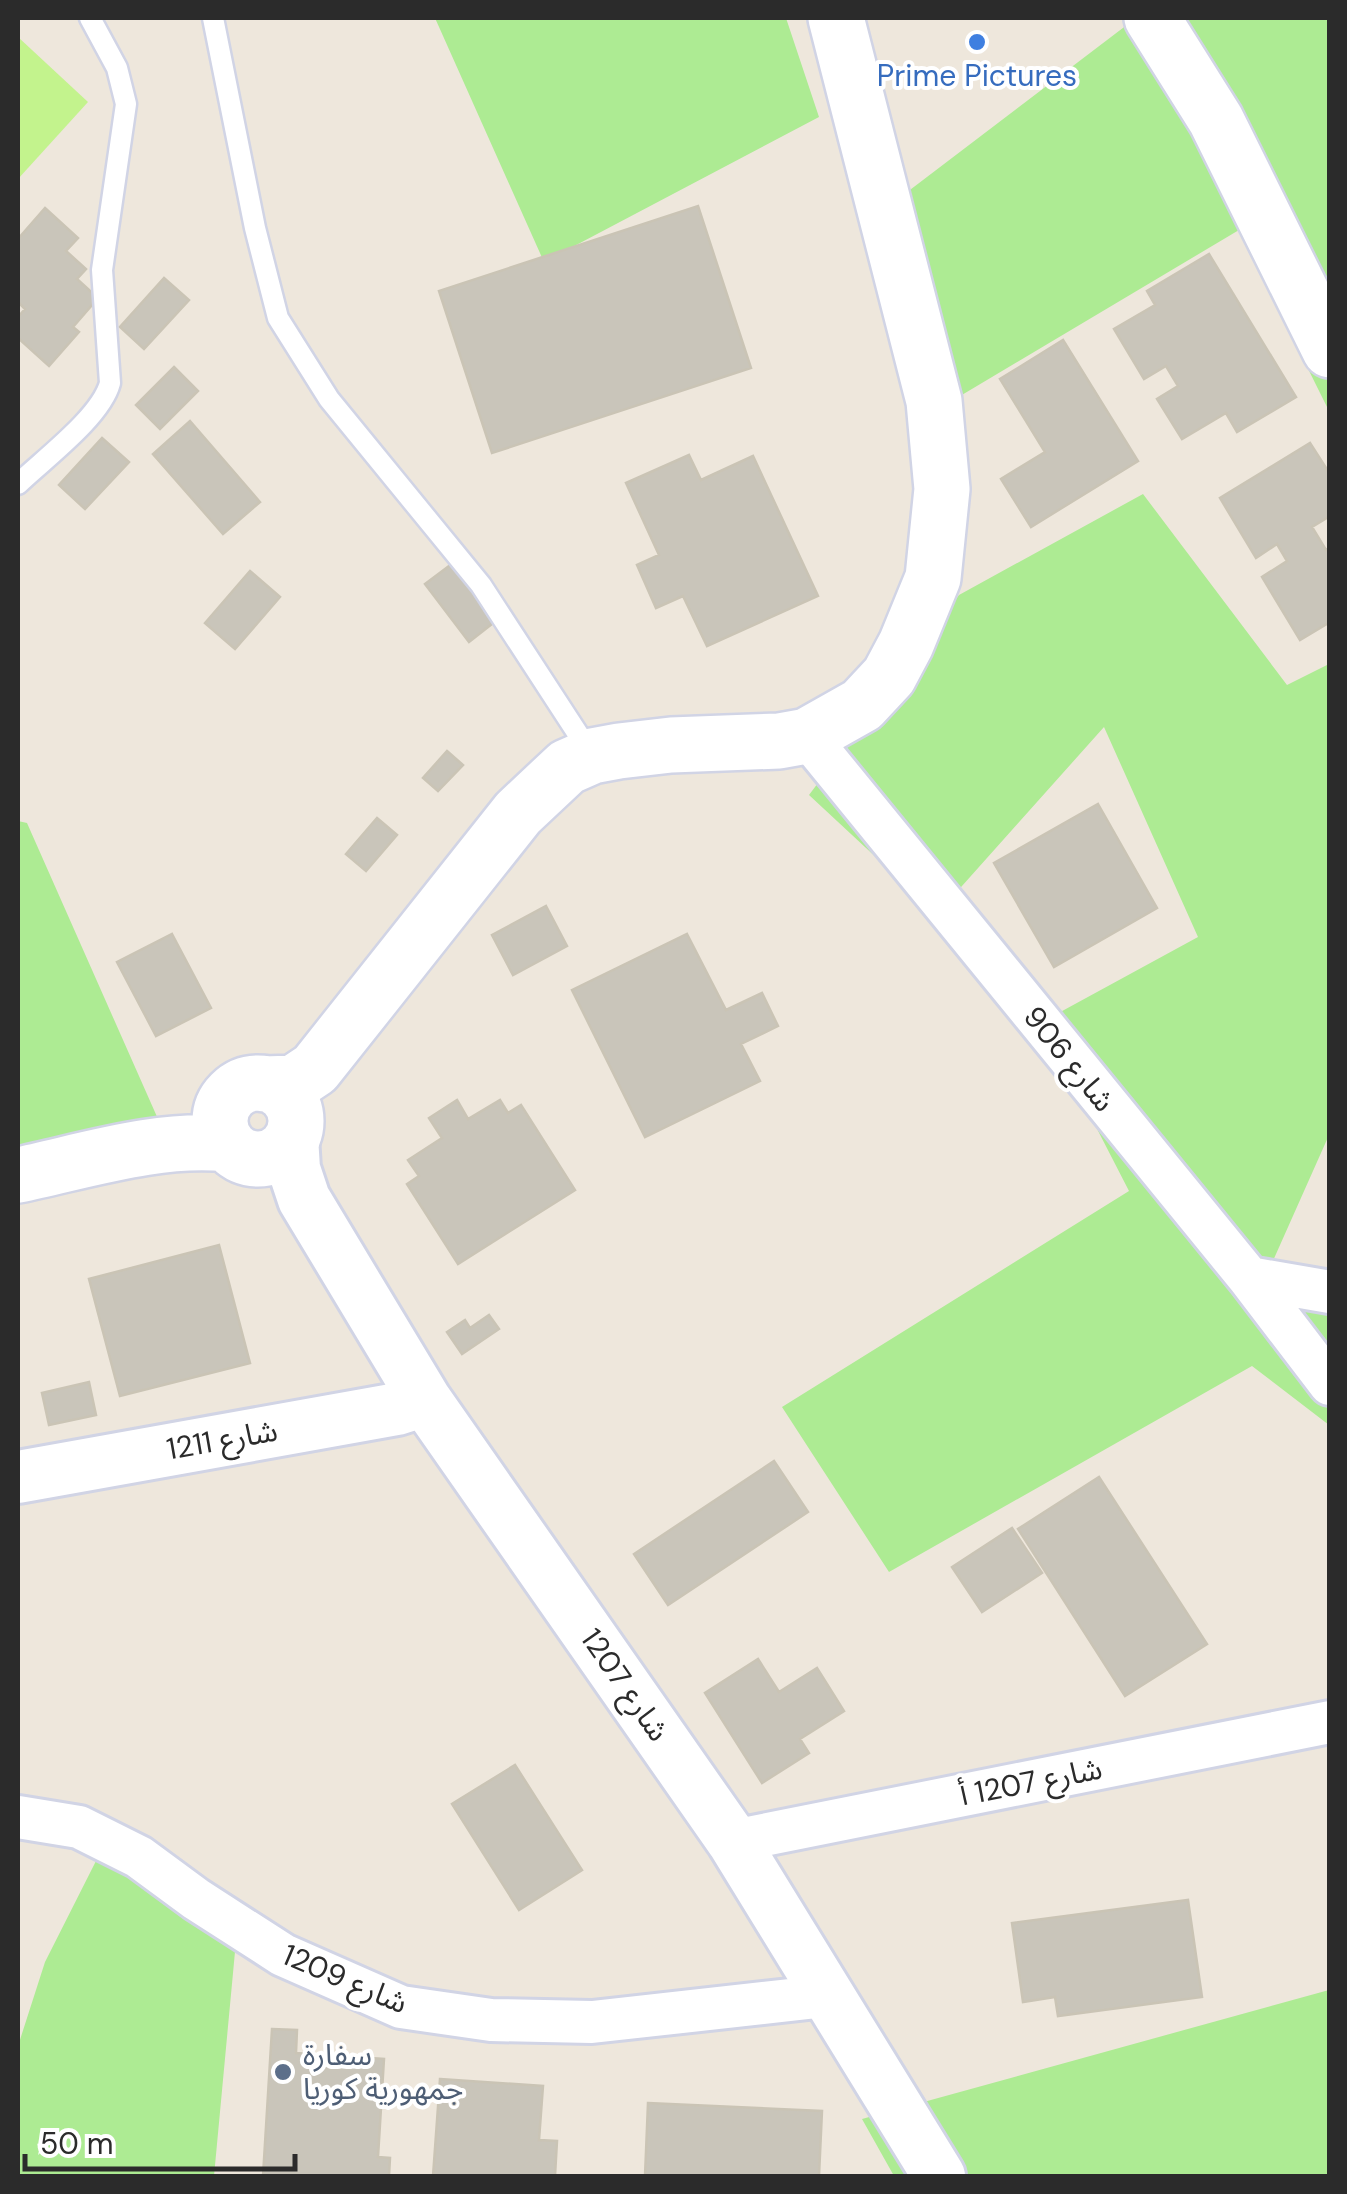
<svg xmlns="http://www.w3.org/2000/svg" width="1347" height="2194" font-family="'DM Sans','Noto Sans Arabic',sans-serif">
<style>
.green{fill:#adeb93}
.pitch{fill:#c3f38d}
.building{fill:#c9c5ba;stroke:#cac4b5;stroke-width:2.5}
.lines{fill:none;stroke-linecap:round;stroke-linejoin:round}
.service-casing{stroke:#d1d4e5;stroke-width:25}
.minor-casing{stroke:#d1d4e5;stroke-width:48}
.tertiary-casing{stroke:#d1d4e5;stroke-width:58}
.secondary-casing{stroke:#d1d4e5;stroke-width:60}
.service{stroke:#fff;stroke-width:20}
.minor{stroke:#fff;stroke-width:42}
.tertiary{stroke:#fff;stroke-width:52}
.secondary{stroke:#fff;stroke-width:55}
.shop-dot{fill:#3f7fe0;stroke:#fff;stroke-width:4}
.service-dot{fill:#5c6f8a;stroke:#fff;stroke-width:4}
.labels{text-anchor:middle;stroke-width:8;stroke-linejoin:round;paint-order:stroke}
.shop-label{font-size:30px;fill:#366cbe;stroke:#fff}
.street-label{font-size:30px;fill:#2b2b2b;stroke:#fff}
.service-label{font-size:30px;fill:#4e5e75;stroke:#fff;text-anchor:start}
</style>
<rect width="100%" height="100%" fill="#eee7dc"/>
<!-- green -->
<path class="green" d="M 435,18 L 786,18 L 819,117 L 544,262 Z
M 1136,18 L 1329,18 L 1329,411 L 1239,230 L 935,411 L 877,215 Z
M 1143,494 L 1287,685 L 1329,664 L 1329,1135 L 1272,1263 L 1329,1282 L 1329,1425 L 1252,1366 L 889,1572 L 782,1407 L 1129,1191 L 1042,1022 L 1198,937 L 1104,727 L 937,914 L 809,795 L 959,595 Z
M 18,821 L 27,823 L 162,1128 L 18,1154 Z
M 97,1859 L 236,1941 L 214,2176 L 18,2176 L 18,2046 L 45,1962 Z
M 1329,1990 L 1329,2176 L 894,2176 L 862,2119 Z"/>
<!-- pitch -->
<path class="pitch" d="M 18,37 L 88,102 L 18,179 Z"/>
<!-- building -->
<path class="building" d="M 698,206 L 751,368 L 492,453 L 439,291 Z
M 45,208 L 78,238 L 66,251 L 86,269 L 77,279 L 98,298 L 73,327 L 79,332 L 49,366 L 18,338 L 18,317 L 25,309 L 18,302 L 18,239 Z
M 1209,254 L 1296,397 L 1237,432 L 1226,413 L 1182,439 L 1157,399 L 1178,386 L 1166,366 L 1144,379 L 1114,329 L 1155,305 L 1147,291 Z
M 164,278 L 189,300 L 144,349 L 120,327 Z
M 1063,340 L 1138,461 L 1031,527 L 1001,479 L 1045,452 L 1000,379 Z
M 174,367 L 198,391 L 160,429 L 136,405 Z
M 190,421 L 260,502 L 223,534 L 153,454 Z
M 102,438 L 129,462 L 85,509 L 59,485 Z
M 1310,443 L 1330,474 L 1330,516 L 1312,527 L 1326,550 L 1330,547 L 1330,622 L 1300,640 L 1262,577 L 1287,561 L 1277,544 L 1256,558 L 1220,498 Z
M 689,455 L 701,480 L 753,456 L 818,596 L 707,646 L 683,596 L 656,608 L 637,565 L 659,555 L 626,483 Z
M 453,563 L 497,620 L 469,642 L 425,584 Z
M 250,571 L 280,597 L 235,649 L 205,623 Z
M 447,751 L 463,765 L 438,791 L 423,778 Z
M 1098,804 L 1157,908 L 1054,967 L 994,863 Z
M 377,818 L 397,835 L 366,871 L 346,854 Z
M 546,906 L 567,946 L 513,975 L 492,935 Z
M 172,934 L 211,1008 L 156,1036 L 117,962 Z
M 687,934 L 726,1010 L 762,993 L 778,1026 L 741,1044 L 760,1081 L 645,1137 L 572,990 Z
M 457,1100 L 468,1119 L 500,1100 L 508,1113 L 521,1105 L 575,1190 L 458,1264 L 407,1184 L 419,1176 L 408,1160 L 442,1138 L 429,1118 Z
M 219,1245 L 250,1363 L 120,1396 L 89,1279 Z
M 489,1315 L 499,1329 L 462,1354 L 447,1332 L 465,1320 L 470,1328 Z
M 89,1382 L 96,1415 L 49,1425 L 42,1393 Z
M 774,1461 L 808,1512 L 668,1605 L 634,1554 Z
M 1099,1477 L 1207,1644 L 1125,1696 L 1018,1529 Z
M 1012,1528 L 1042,1573 L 982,1612 L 952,1567 Z
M 758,1659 L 779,1692 L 817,1668 L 844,1711 L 800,1739 L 809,1753 L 762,1783 L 705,1693 Z
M 515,1765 L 582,1870 L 519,1910 L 452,1804 Z
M 1188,1900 L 1202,1997 L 1058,2016 L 1055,1997 L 1023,2002 L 1012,1923 Z
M 272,2029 L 297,2030 L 296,2053 L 384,2059 L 378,2157 L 390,2158 L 389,2176 L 263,2176 Z
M 440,2079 L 543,2086 L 539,2140 L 557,2141 L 555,2176 L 433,2176 Z
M 648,2103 L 822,2111 L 819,2176 L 645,2176 Z"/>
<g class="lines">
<defs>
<path id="service" d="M 213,18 L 255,228 L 278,318 L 329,399 L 481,585 L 591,754
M 18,484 C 44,459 101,417 110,383 L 102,270 L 126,104 L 117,68 L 90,18"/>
<path id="minor" d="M 807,736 L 1249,1278 L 1330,1384
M 1249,1278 L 1330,1292
M 18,1817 L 79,1827 L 139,1857 L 196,1899 L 283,1955 L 401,2007 L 491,2020 L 592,2022 L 826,1996
M 733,1841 L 1330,1722"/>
<path id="tertiary" d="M 292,1137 L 294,1169 L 304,1199 L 425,1400 L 733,1841 L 939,2176
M 18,1477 L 397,1409 L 425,1400"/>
<path id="secondary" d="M 1152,18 L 1216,120 L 1330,350
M220 1121a38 38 0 1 1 76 0a38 38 0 1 1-76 0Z
M 264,1084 L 294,1083 L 315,1069 L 518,813 L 567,767 L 592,756 L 619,751 L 671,745 L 779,741 L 807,736 L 862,705 L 889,676 L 906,644 L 933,578 L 942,489 L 934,401 L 836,18
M 18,1175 C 85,1161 158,1137 227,1144"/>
</defs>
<!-- service casing -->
<use href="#service" class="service-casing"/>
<!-- minor casing -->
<use href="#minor" class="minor-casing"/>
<!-- tertiary casing -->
<use href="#tertiary" class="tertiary-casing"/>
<!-- secondary casing -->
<use href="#secondary" class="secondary-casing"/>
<!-- service -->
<use href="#service" class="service"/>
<!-- minor -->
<use href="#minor" class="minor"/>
<!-- tertiary -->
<use href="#tertiary" class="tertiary"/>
<!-- secondary -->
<use href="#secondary" class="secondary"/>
</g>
<!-- markers -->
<circle class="shop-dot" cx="977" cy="42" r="10"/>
<circle class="service-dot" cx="283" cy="2072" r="10"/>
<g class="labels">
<!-- shop labels -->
<g class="shop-label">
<text x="977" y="86">Prime Pictures</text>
</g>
<!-- street labels -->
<g class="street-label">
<text transform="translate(1069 1059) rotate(51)" y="10">شارع 906</text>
<text transform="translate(222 1440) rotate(-10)" y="10">شارع 1211</text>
<text transform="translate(625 1685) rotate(55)" y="10">شارع 1207</text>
<text transform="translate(1031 1782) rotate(-11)" y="10">شارع 1207 أ</text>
<text transform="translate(345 1979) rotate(23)" y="10">شارع 1209</text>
</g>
<!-- service labels -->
<g class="service-label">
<text x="303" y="2065">سفارة<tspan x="303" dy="34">جمهورية كوريا</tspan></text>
</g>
</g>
<!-- border -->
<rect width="1347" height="2194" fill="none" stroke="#2b2b2b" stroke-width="40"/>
<!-- scale -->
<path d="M25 2154v15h270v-15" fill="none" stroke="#2b2b2b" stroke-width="5"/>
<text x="40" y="2154" font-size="30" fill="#2b2b2b" stroke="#ffffff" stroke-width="8" paint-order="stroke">50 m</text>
</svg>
